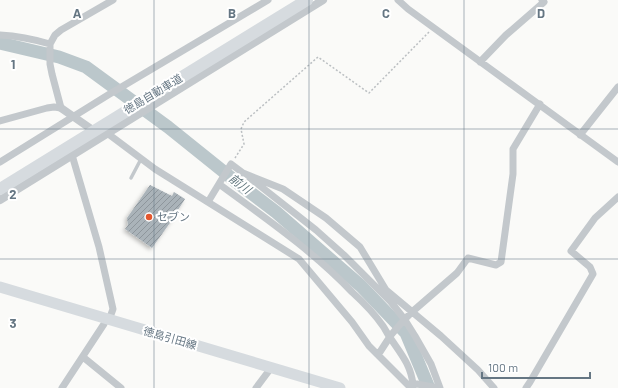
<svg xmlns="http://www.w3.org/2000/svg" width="618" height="388" font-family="Barlow,'Noto Sans JP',sans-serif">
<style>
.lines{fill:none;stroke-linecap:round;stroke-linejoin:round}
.river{stroke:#bbc7cb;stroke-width:13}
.building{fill:url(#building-hatch);filter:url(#shadow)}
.path{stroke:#bbbfc2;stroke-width:1.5;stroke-dasharray:2 2;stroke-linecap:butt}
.service{stroke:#c3c8cc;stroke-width:3.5}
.minor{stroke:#c3c8cc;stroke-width:7}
.tertiary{stroke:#c3c8cc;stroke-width:8}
.primary{stroke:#d6dbdf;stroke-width:11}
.motorway{stroke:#d6dbdf;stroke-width:12}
.grid{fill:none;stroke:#657683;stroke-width:1;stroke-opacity:0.55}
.poi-dot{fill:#e4572e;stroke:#fff;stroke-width:1.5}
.labels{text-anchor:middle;stroke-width:4;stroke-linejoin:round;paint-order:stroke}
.street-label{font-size:11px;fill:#657683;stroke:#fff}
.poi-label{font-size:11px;fill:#657683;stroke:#fff;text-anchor:start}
.water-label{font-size:12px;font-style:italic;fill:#60757c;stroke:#fff}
.grid-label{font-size:13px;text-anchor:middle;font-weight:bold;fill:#657683;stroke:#fff;stroke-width:4;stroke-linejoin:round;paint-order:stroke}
</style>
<defs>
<pattern id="building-hatch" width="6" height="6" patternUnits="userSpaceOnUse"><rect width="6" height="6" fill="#aab3b9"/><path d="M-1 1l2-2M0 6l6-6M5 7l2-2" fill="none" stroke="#8e969c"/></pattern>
<filter id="shadow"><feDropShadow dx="-2" dy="2" stdDeviation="2" flood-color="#0004"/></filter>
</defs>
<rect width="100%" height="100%" fill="#fafaf8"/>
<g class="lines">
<!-- river -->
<path class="river" d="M 0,43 L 59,57 L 86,67 L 168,127 L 234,180 L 276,212 L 361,286 L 406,333 L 429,388"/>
</g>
<!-- building -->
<path class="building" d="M 150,185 L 172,196 L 174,192 L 185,199 L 176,213 L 177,213 L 152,248 L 125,229 L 128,225 L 127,218 Z"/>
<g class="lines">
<!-- path -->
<path class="path" d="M 235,158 L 244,144 L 241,129 L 244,122 L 318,57 L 369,93 L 429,32"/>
<!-- service -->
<path class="service" d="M 131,178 L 141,159"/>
<!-- minor -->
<path class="minor" d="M 398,0 L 408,9 L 618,162
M 0,35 C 17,36 33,39 50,44
M 480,62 L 506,35 L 544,2 L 542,0
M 0,121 L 47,108 L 54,107 L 61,108 L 52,74 L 50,64 L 50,44 L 55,35 L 61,30 L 113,0
M 107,133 L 155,169 L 299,259 L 352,322 L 369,346 L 409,386 L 410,388
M 580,135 L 618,87
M 72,155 L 99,247 L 113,309 L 109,320
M 0,162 L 108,95 L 268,0
M 250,178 L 316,230 L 344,255 L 391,302 L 405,320 L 415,336 L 431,364 L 440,388
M 219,184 C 265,218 312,250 352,292 C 363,302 374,313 383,326 C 385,329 387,333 389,336 C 400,353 411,364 413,385
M 208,202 L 231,164 L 243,173 L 283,189 L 326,218 L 360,247 L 386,290 L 441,336 L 478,370 L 494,388
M 378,355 L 391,335 L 403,321 L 412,312 L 457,273 L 468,258 L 496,265 L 501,262 L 513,174 L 513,149 L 540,104
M 83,357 L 121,388
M 409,386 L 417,384 L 438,388
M 62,388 L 104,324 L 106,319
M 256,388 L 271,368
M 526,388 L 530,382 L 593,274 L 590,267 L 571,251 L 595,218 L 618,197"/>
<!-- tertiary -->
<path class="tertiary" d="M 61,108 L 97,133
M 0,200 L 323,0"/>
<!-- primary -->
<path class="primary" d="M 0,287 L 340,388"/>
<!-- motorway -->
<path class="motorway" d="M 0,189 L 307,0"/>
</g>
<!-- grid -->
<path class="grid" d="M 154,0 L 154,388M 309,0 L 309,388M 464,0 L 464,388M 0,129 L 618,129M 0,259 L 618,259"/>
<!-- markers -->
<circle class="poi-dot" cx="149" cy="217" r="4"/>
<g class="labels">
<!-- street labels -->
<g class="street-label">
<text transform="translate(153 94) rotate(-31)" y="4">徳島自動車道</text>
<text transform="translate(170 338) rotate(16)" y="4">徳島引田線</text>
</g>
<!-- poi labels -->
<g class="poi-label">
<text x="157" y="221">セブン</text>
</g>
<!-- water labels -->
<g class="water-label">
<text transform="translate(240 184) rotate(37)" y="4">前川</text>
</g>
</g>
<g class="grid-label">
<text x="77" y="18">A</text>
<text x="232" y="18">B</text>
<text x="386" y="18">C</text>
<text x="541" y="18">D</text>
<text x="13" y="69">1</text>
<text x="13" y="199">2</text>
<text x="13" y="328">3</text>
</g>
<!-- scale -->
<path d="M482 372v6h108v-6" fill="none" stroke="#657683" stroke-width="2"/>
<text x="488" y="372" font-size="12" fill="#657683" stroke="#ffffff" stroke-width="3" paint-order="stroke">100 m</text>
</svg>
